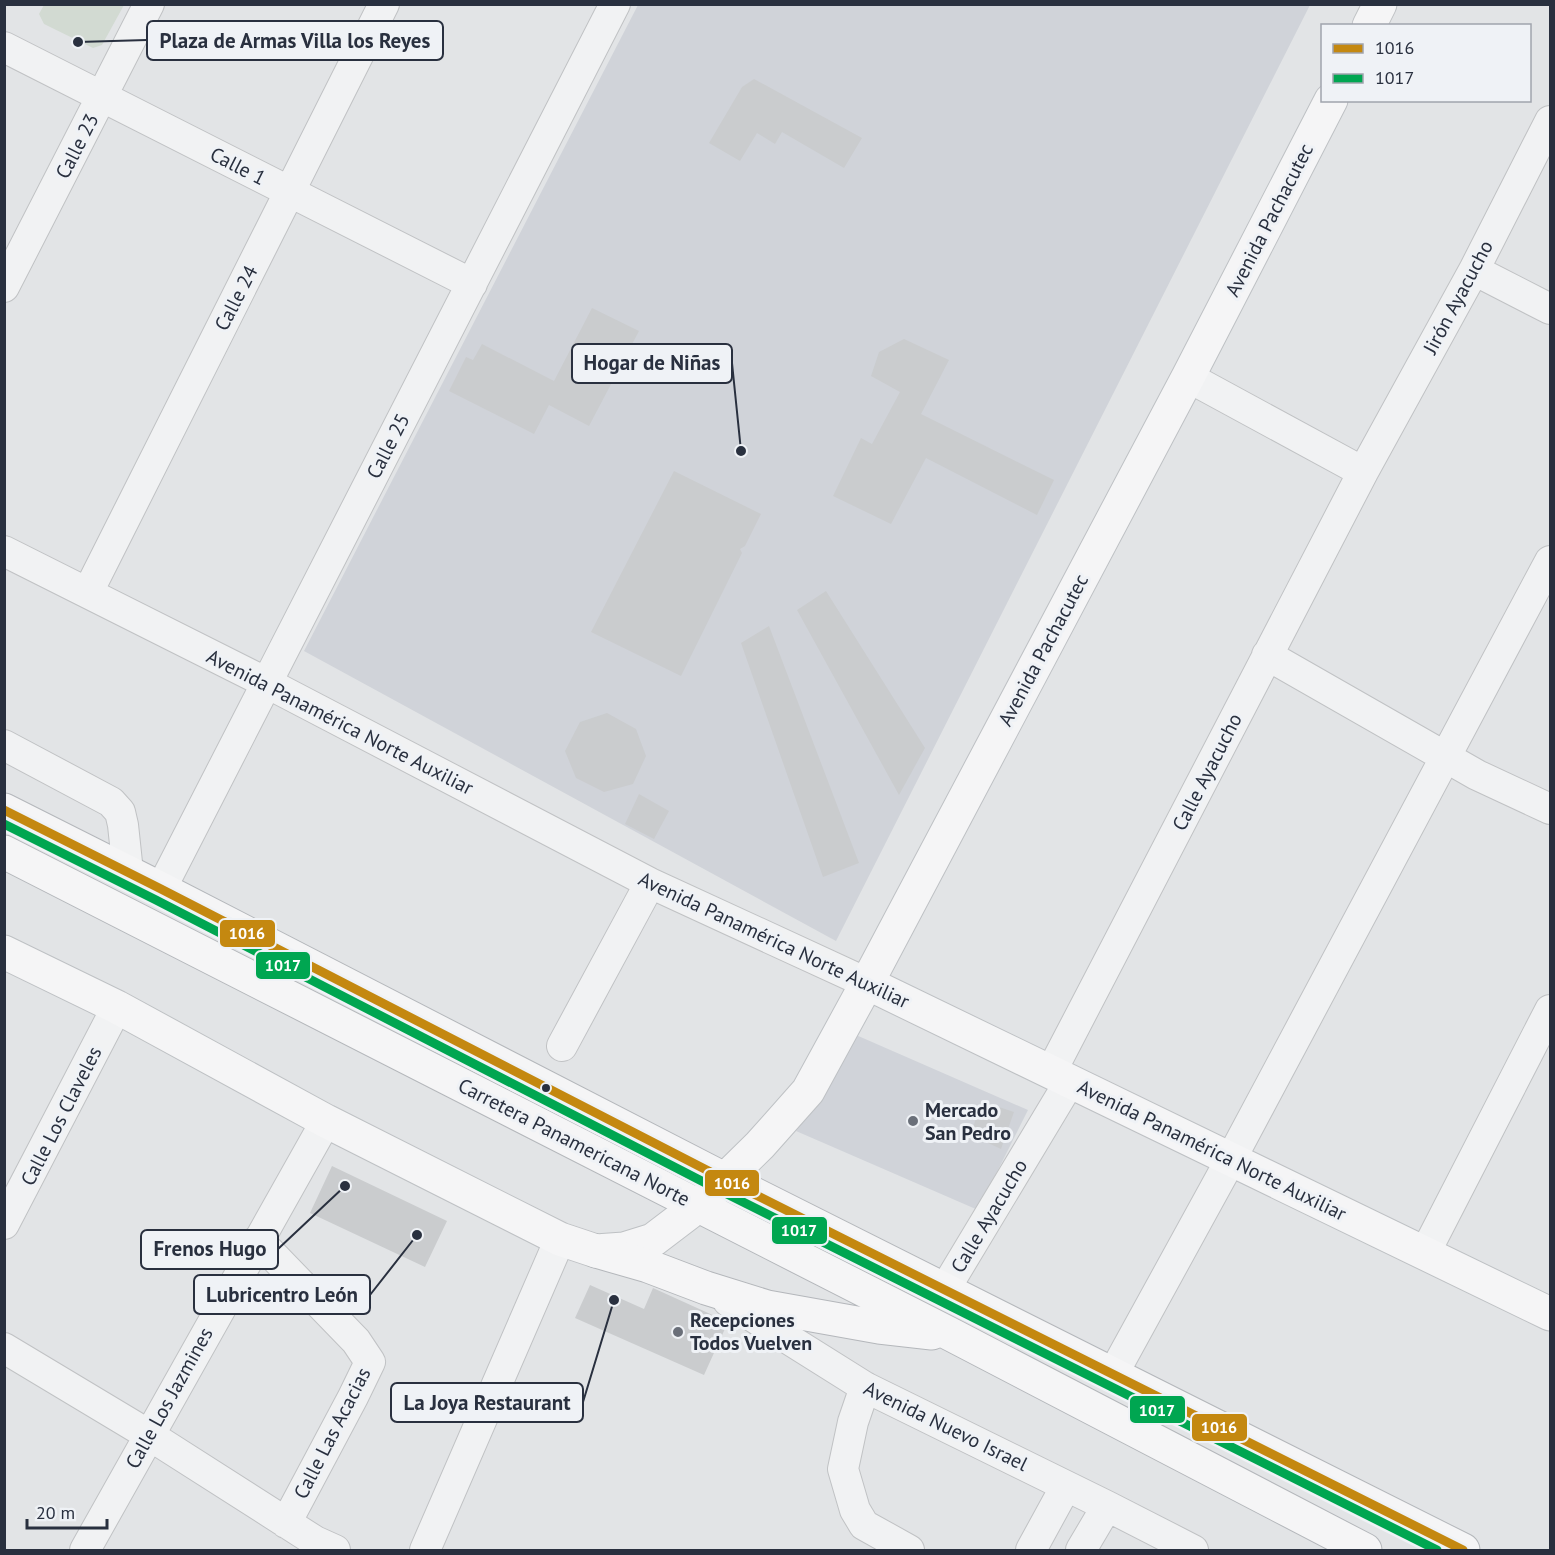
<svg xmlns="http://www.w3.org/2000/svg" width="1555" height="1555" font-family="'PT Sans',sans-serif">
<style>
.built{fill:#d0d3d9}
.green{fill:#d2dad2}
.building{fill:#caccce}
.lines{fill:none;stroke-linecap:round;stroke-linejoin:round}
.minor-casing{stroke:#c0c2c4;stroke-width:32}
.major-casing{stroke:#bec1c4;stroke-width:35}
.highway-casing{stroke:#b4b7bb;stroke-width:35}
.minor{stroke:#f1f2f3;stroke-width:30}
.major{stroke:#f5f5f6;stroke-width:33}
.highway{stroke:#f5f5f6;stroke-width:33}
.bus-1-casing{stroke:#eff2f6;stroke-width:14}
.bus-2-casing{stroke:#eff2f6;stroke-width:14}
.bus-1{stroke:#c48810;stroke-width:9}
.bus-2{stroke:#00a651;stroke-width:9}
.bus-dot{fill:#29303f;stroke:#eff2f6;stroke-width:2}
.poi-dot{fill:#6a6f79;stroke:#eff2f6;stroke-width:2}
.labels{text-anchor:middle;stroke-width:6;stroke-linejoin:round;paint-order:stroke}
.street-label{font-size:20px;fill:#29303f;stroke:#eff2f6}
.poi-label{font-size:20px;font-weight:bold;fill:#29303f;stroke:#eff2f6;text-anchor:start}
.leader{fill:none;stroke:#29303f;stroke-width:2}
.callout-dot{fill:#29303f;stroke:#eff2f6;stroke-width:2}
.callout{fill:#eff2f6;stroke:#29303f;stroke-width:2}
.callout-label{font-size:21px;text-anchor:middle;font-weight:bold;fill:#29303f}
.line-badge{stroke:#eff2f6;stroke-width:2}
.badge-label{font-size:16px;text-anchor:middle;font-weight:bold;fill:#fff}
</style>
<rect width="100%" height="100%" fill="#e2e4e6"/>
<!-- built -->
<path class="built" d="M 638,5 L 1310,5 L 836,941 L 304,651 Z
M 856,1035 L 1028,1110 L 978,1210 L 796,1131 Z"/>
<!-- green -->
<path class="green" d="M 44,5 L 44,4 L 124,5 L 102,45 L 93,48 L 44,24 L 39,14 Z"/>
<!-- building -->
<path class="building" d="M 754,79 L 862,138 L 844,168 L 782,132 L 775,144 L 757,133 L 740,161 L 709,143 L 742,87 Z
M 592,308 L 639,331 L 589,426 L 549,405 L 534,434 L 449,391 L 466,357 L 473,360 L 482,344 L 554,381 Z
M 904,339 L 949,360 L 921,414 L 1054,480 L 1037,515 L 926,458 L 891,524 L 833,496 L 861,438 L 872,444 L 900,392 L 871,376 L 879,352 Z
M 674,471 L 761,514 L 745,546 L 740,549 L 742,553 L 681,676 L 591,632 Z
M 826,591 L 925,748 L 899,795 L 797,610 Z
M 769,626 L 859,863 L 823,877 L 741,643 Z
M 607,713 L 636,729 L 646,756 L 633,784 L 604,792 L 576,778 L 565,751 L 580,722 Z
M 639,794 L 669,811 L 654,839 L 625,824 Z
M 981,1101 L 1014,1112 L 1001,1149 L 971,1135 Z
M 332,1166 L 447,1221 L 425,1267 L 310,1213 Z
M 590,1285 L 644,1309 L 653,1288 L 728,1322 L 704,1375 L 575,1318 Z"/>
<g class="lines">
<defs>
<path id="minor" d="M 4,47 L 472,284
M 1474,270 L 1550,309
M 4,287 L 149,4
M 1188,377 L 1363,472
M 4,551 L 267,683 L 650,883 L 867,983
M 88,592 L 384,4
M 1267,655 L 1477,775 L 1550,809
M 4,745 L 111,802 L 120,812 L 123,825 L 128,872
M 161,889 L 615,4
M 562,1046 L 650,883
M 1051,1072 L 1363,472 L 1474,270 L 1550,121
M 4,1224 L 117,1007
M 258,1240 L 356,1341 L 370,1362 L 353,1397 L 286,1523
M 1425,1253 L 1550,1010
M 945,1289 L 1070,1081
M 728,1301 L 865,1387 L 1107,1506 L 1193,1550
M 4,1348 L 149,1435 L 315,1541 L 335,1550
M 1113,1374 L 1231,1159 L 1550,561
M 865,1387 L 853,1422 L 843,1469 L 855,1510 L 864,1525 L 909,1550
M 85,1550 L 326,1121
M 425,1550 L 560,1239
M 1031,1550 L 1066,1486
M 1081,1550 L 1107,1506"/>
<path id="major" d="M 1369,26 L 1380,4
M 4,952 L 117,1007 L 326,1121 L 560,1239 L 596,1251 L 624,1249 L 653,1240 L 699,1205 L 760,1145 L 808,1091 L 867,983 L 1188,377 L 1331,100
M 867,983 L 1550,1314"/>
<path id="highway" d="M 4,810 L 161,889 L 726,1180 L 1463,1550
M 4,852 L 952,1335 L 1365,1550
M 596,1251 L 648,1266 L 706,1288 L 767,1307 L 879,1327 L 932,1333"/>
</defs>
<!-- minor casing -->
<use href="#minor" class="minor-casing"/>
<!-- major casing -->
<use href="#major" class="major-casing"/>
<!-- highway casing -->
<use href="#highway" class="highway-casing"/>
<!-- minor -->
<use href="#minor" class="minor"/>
<!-- major -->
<use href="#major" class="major"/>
<!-- highway -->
<use href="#highway" class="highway"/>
<defs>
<path id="bus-1" d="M 4,810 L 161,889 L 726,1180 L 1463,1550"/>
<path id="bus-2" d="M 4,824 L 156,900 L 721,1191 L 1437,1550"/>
</defs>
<!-- bus-1 casing -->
<use href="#bus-1" class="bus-1-casing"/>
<!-- bus-2 casing -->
<use href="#bus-2" class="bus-2-casing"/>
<!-- bus-1 -->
<use href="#bus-1" class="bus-1"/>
<!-- bus-2 -->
<use href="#bus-2" class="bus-2"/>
</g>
<!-- markers -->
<circle class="bus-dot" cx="546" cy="1088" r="5"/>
<g class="poi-dot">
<circle cx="913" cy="1121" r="6"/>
<circle cx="678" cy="1332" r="6"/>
</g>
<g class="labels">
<!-- street labels -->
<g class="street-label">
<text transform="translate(77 146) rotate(-63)" y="7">Calle 23</text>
<text transform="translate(238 166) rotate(27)" y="7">Calle 1</text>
<text transform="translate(1269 220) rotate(-63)" y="7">Avenida Pachacutec</text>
<text transform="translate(1458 297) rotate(-62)" y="7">Jirón Ayacucho</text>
<text transform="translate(236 298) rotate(-63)" y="7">Calle 24</text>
<text transform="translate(388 446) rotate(-63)" y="7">Calle 25</text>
<text transform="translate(1043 650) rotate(-62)" y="7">Avenida Pachacutec</text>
<text transform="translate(340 722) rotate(27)" y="7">Avenida Panamérica Norte Auxiliar</text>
<text transform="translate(1207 772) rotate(-63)" y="7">Calle Ayacucho</text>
<text transform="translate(774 940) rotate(25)" y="7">Avenida Panamérica Norte Auxiliar</text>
<text transform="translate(61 1116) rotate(-63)" y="7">Calle Los Claveles</text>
<text transform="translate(574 1142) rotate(27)" y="7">Carretera Panamericana Norte</text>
<text transform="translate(1212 1150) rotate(26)" y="7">Avenida Panamérica Norte Auxiliar</text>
<text transform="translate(989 1216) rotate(-59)" y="7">Calle Ayacucho</text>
<text transform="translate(169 1398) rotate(-61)" y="7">Calle Los Jazmines</text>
<text transform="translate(946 1426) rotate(26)" y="7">Avenida Nuevo Israel</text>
<text transform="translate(332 1433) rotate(-63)" y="7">Calle Las Acacias</text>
</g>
<!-- poi labels -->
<g class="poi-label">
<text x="925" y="1117">Mercado<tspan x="925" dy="23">San Pedro</tspan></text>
<text x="690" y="1327">Recepciones<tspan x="690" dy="23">Todos Vuelven</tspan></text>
</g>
</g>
<!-- callouts -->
<path class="leader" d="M78 42L147 40M741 451L732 363M345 1186L278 1249M417 1235L370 1295M614 1300L583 1402"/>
<g class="callout-dot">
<circle cx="78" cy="42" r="6"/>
<circle cx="741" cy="451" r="6"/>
<circle cx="345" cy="1186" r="6"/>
<circle cx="417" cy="1235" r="6"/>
<circle cx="614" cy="1300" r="6"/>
</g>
<g class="callout">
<rect x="147" y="21" width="296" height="39" rx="6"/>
<rect x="572" y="344" width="160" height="39" rx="6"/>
<rect x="141" y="1230" width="137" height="39" rx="6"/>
<rect x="194" y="1275" width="176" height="39" rx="6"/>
<rect x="391" y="1383" width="192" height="39" rx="6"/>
</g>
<g class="callout-label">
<text x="295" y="48">Plaza de Armas Villa los Reyes</text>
<text x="652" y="370">Hogar de Niñas</text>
<text x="210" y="1256">Frenos Hugo</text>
<text x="282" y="1302">Lubricentro León</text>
<text x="487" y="1410">La Joya Restaurant</text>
</g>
<g class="line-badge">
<rect x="219" y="919" width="57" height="29" rx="6" fill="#c48810"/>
<rect x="255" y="951" width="56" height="29" rx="6" fill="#00a651"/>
<rect x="704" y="1169" width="56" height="28" rx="6" fill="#c48810"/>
<rect x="771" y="1216" width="57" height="29" rx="6" fill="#00a651"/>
<rect x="1129" y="1395" width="57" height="29" rx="6" fill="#00a651"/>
<rect x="1191" y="1413" width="57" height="29" rx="6" fill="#c48810"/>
</g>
<g class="badge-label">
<text x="247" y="939">1016</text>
<text x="283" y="971">1017</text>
<text x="732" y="1189">1016</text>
<text x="799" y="1236">1017</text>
<text x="1157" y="1416">1017</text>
<text x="1219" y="1433">1016</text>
</g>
<!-- border -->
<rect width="1555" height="1555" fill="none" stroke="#29303f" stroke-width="12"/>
<!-- legend -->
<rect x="1321" y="24" width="210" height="78" fill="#eff2f6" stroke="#a0a4ad" stroke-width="1.5"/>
<rect x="1333" y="44" width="30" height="9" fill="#c48810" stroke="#a0a4ad" stroke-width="1.5"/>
<text x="1375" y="54" font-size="18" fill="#29303f">1016</text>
<rect x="1333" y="74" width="30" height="9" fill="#00a651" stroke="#a0a4ad" stroke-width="1.5"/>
<text x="1375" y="84" font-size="18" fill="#29303f">1017</text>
<!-- scale -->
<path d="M27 1519v9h80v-9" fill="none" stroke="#29303f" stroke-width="3"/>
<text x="36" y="1519" font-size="18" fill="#29303f" stroke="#eff2f6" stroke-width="4.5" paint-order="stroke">20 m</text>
</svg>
